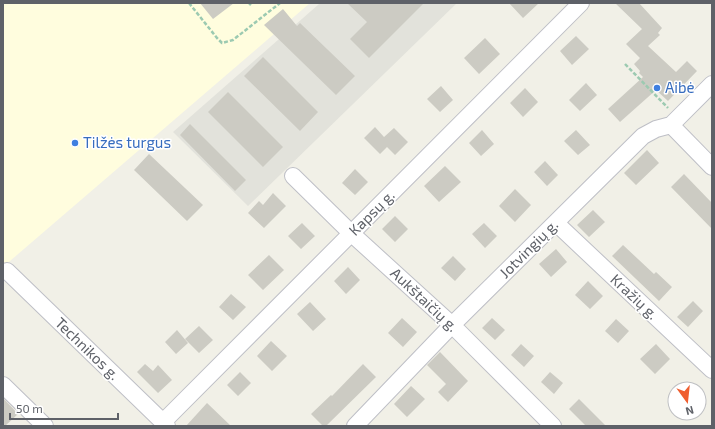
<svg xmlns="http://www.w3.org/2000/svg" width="715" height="429" font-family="'Exo 2',sans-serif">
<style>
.commercial{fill:#fffdde}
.industrial{fill:#e2e2db}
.building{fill:#cccbc3}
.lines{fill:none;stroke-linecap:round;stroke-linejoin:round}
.street-casing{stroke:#bebfc6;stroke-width:18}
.path{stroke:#9ccab1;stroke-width:2.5;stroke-dasharray:4 2;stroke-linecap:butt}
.street{stroke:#fff;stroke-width:16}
.shop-dot{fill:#3f7fe0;stroke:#fff;stroke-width:1.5}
.labels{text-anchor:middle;stroke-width:3;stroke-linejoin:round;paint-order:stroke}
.shop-label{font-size:15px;fill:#366cbe;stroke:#fff;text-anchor:start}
.street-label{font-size:15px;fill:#5e6168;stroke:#fff}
</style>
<rect width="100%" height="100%" fill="#f1f0e7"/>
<!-- commercial -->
<path class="commercial" d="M 3,3 L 310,3 L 3,267 Z"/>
<!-- industrial -->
<path class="industrial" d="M 318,3 L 457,3 L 248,206 L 173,132 L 319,4 Z"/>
<!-- building -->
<path class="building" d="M 200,3 L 234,3 L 213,19 Z
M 347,3 L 424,3 L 369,58 L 350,39 L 367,22 Z
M 509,3 L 539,3 L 523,18 Z
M 615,3 L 639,3 L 662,28 L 658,33 L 660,35 L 648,46 L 676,72 L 687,61 L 697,71 L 668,101 L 656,90 L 620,122 L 608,109 L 643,77 L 639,73 L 640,71 L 634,64 L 640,58 L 626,44 L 642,29 Z
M 283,9 L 297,26 L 300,23 L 355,76 L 336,95 L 264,25 Z
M 576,36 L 589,49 L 572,65 L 560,51 Z
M 485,38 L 500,54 L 479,74 L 464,58 Z
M 263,57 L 318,112 L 300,131 L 244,76 Z
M 586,83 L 597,95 L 580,111 L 569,100 Z
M 441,86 L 453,100 L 440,112 L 427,99 Z
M 525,88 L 538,102 L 523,117 L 510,103 Z
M 228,92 L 283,147 L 263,167 L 208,112 Z
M 190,124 L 246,180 L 235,191 L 180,135 Z
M 375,127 L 384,137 L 394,128 L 408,142 L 395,155 L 387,147 L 380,154 L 364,138 Z
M 482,130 L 494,144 L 481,156 L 469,143 Z
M 576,130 L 590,145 L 578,155 L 564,141 Z
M 647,150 L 659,163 L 636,185 L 624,173 Z
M 149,154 L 203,205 L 187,221 L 134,170 Z
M 545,161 L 558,175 L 547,186 L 534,172 Z
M 445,166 L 461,182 L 439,202 L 424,186 Z
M 355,169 L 368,182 L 355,195 L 342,183 Z
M 684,174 L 712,203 L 712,229 L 671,187 Z
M 515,189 L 531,205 L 515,222 L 499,206 Z
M 273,193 L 286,206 L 264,228 L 248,213 L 259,201 L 263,205 Z
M 593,210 L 605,222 L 589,237 L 577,225 Z
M 395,216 L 408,229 L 395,242 L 382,229 Z
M 302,223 L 315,236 L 301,249 L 288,236 Z
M 484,223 L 497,236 L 485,248 L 472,234 Z
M 623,245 L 654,274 L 656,272 L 672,287 L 659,301 L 612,256 Z
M 556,249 L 567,262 L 551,277 L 539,264 Z
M 269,255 L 284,270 L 263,290 L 248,275 Z
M 453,256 L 466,269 L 455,281 L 441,268 Z
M 348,267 L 360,280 L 346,294 L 334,281 Z
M 588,281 L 603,296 L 590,309 L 575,295 Z
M 231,294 L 246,307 L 233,320 L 219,307 Z
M 693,301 L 703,311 L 688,327 L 677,317 Z
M 310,302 L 326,319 L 313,331 L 297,314 Z
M 402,318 L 417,332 L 403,347 L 388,333 Z
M 492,318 L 505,330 L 495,340 L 482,328 Z
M 616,319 L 629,331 L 618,343 L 605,331 Z
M 199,326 L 213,340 L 199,353 L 185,339 Z
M 177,330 L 188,343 L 176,354 L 165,342 Z
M 271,341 L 287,356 L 272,371 L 257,356 Z
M 521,344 L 534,356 L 524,367 L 511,355 Z
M 656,344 L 670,359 L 655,374 L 640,359 Z
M 440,352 L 468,381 L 448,402 L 438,392 L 446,384 L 427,365 Z
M 145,364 L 153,371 L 158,365 L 172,380 L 158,393 L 137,372 Z
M 363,364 L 376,377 L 326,426 L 323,426 L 311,414 L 331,395 L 332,396 Z
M 240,372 L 251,383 L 238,396 L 227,385 Z
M 550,372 L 563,383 L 554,394 L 541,382 Z
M 411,386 L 425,399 L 407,417 L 394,404 Z
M 3,398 L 18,414 L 5,426 L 3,426 Z
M 579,399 L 606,426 L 586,426 L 569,409 Z
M 207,403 L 231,426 L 186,426 Z"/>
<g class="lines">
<defs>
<path id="street" d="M 671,125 L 712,167
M 293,176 L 352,234 L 452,325 L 553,426
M 556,223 L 712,370
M 7,271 L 167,426
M 3,385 L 45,426
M 163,422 L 581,3
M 355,426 L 452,325 L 643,136 L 656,129 L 671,125 L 712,84"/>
</defs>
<!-- street casing -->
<use href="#street" class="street-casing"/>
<!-- path -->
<path class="path" d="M 189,3 L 217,38 L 222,43 L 233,40 L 280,3
M 249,3 L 251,5
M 625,64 L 668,108"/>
<!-- street -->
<use href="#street" class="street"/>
</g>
<!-- markers -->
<g class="shop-dot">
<circle cx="657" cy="88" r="4"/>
<circle cx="75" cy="143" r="4"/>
</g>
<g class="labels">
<!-- shop labels -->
<g class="shop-label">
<text x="665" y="93">Aibė</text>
<text x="83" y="148">Tilžės turgus</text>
</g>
<!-- street labels -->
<g class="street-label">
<text transform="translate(372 213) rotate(-45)" y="5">Kapsų g.</text>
<text transform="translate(529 249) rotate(-45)" y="5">Jotvingių g.</text>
<text transform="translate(634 297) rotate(43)" y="5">Kražių g.</text>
<text transform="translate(424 300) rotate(43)" y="5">Aukštaičių g.</text>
<text transform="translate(87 349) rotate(44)" y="5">Technikos g.</text>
</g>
</g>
<!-- border -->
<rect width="715" height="429" fill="none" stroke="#5e6168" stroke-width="8"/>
<!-- north arrow -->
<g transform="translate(687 401) rotate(165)"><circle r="19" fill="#ffffff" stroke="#bfc0c3"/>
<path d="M0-3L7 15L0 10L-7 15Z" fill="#ef5e2f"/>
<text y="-6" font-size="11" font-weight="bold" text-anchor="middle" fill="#5e6168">N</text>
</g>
<!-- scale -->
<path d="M10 413v6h108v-6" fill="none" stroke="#5e6168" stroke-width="2"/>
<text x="16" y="413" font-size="12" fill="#5e6168" stroke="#ffffff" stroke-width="3" paint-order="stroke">50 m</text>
</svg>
